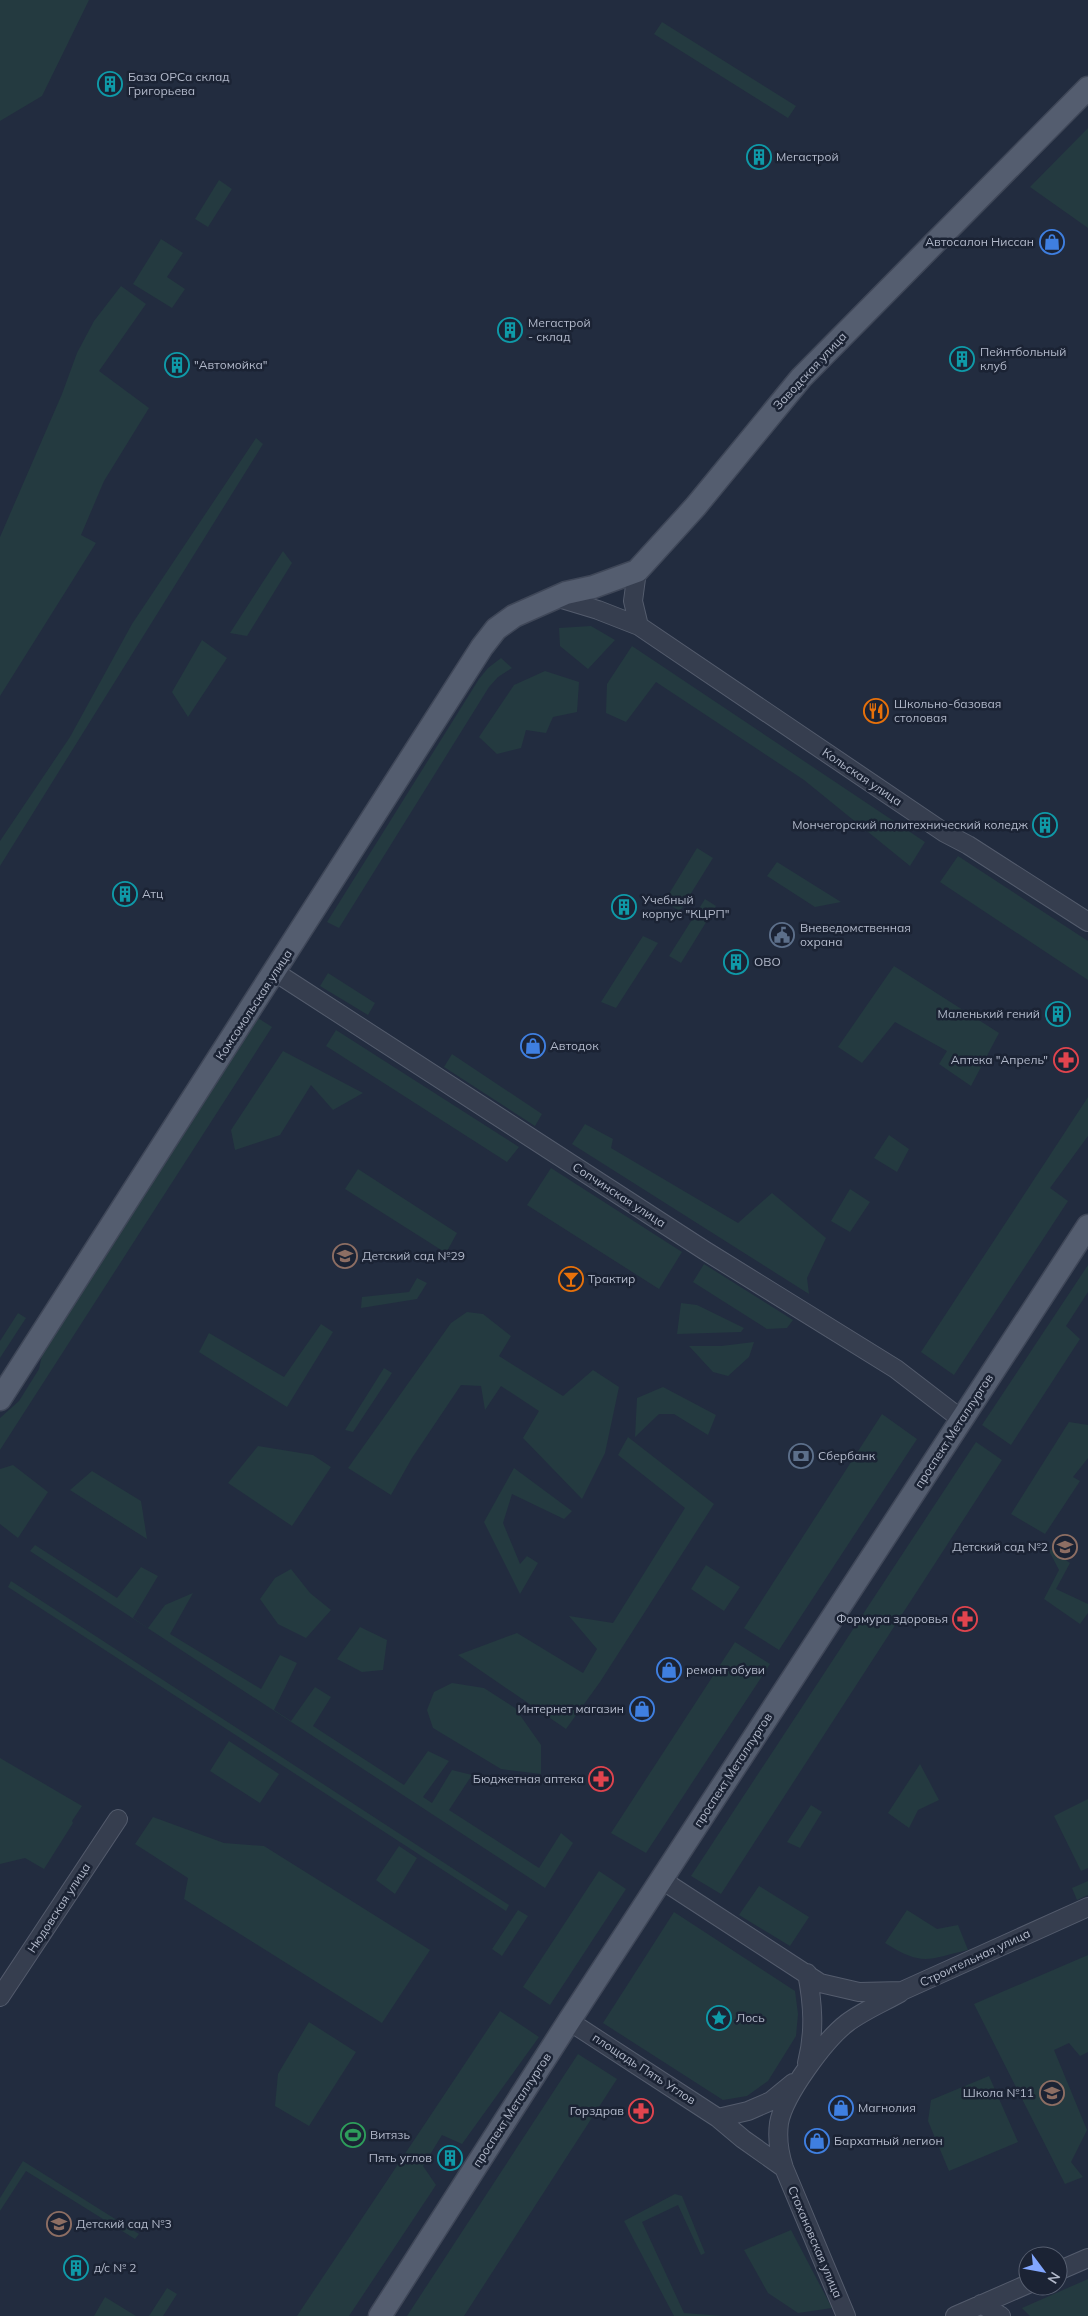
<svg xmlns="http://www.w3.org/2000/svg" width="1088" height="2316" font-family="Mulish,sans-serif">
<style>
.green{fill:#243a40}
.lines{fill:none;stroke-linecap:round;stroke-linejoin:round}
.minor-casing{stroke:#545c6d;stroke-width:20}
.major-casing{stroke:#3f4758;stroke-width:25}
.minor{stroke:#363e4f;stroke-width:18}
.major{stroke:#545d6f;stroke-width:22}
.labels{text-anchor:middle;stroke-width:5;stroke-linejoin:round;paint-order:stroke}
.poi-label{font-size:12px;fill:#b2b9ca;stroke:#1b2334;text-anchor:start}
.street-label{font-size:12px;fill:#b2b9ca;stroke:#1b2334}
</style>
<rect width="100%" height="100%" fill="#222c3f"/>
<!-- green -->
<path class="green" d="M 0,0 L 89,0 L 42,96 L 0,121 Z
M 662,22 L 796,106 L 788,118 L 654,34 Z
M 1088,128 L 1088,228 L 1030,187 Z
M 219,180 L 232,189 L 208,227 L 195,219 Z
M 161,239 L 183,253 L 167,277 L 185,289 L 172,308 L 133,284 Z
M 121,286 L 146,304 L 99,371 L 149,408 L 104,481 L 81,535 L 96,543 L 0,696 L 0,537 L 62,394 L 77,353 L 94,321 Z
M 256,438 L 263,444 L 0,866 L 0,841 L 70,737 L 132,624 Z
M 283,551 L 292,563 L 247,636 L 230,633 Z
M 591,626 L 615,640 L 588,669 L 560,646 L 559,628 Z
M 202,640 L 227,658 L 188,717 L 172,692 Z
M 632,646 L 925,842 L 910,866 L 804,780 L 656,682 L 626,722 L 606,713 L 607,684 Z
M 501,658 L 512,668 L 498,677 L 489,687 L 339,928 L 327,922 L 479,679 L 488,668 Z
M 545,671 L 579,682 L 577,712 L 553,717 L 546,733 L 526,730 L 521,748 L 497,754 L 479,737 L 514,685 Z
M 697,848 L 713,858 L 680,911 L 664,902 Z
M 958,856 L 1088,941 L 1088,980 L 940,882 Z
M 777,862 L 841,902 L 815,907 L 767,876 Z
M 705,899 L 716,906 L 681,963 L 669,956 Z
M 643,936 L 658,943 L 616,1008 L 601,1002 Z
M 894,966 L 999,1033 L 971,1086 L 939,1064 L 947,1051 L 895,1022 L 862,1063 L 838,1047 Z
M 328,973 L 375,1003 L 368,1015 L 320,986 Z
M 258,1018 L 272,1027 L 0,1450 L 0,1418 L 19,1401 L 39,1369 L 43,1350 Z
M 336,1030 L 519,1147 L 507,1162 L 326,1046 Z
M 283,1051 L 363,1093 L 333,1110 L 311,1085 L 280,1135 L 235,1150 L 231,1130 Z
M 452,1054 L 542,1114 L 535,1126 L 444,1067 Z
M 1088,1097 L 1088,1136 L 1050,1188 L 1068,1201 L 954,1375 L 921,1352 Z
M 585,1124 L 613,1139 L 611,1148 L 738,1223 L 772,1193 L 826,1238 L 807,1278 L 809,1294 L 572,1144 Z
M 889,1135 L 909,1149 L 897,1172 L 874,1158 Z
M 551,1168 L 682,1252 L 659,1289 L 527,1205 Z
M 358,1169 L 457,1233 L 446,1253 L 345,1189 Z
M 850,1189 L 870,1202 L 850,1232 L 831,1221 Z
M 704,1264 L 793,1320 L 787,1328 L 767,1329 L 693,1282 Z
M 1088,1265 L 1088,1292 L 1066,1326 L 1080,1339 L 1011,1445 L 982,1425 Z
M 417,1278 L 427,1283 L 417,1299 L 361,1308 L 362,1297 L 409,1292 Z
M 681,1303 L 697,1305 L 744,1328 L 741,1332 L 677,1334 Z
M 467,1312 L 483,1314 L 511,1336 L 499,1356 L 563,1396 L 593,1370 L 619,1387 L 605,1453 L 582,1499 L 523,1438 L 539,1411 L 501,1386 L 485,1410 L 481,1386 L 461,1385 L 412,1458 L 391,1495 L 348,1468 L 451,1323 Z
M 18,1313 L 26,1318 L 0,1358 L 0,1341 Z
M 321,1324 L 333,1332 L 287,1407 L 199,1352 L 209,1333 L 284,1377 Z
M 754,1342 L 749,1357 L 728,1376 L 713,1372 L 689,1346 L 721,1346 Z
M 384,1368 L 392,1373 L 353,1432 L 345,1430 Z
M 663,1387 L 716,1415 L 708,1435 L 674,1414 L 659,1414 L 635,1437 L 637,1398 Z
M 882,1414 L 917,1439 L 779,1650 L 744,1628 Z
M 1069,1422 L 1088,1425 L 1088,1458 L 1073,1477 L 1080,1481 L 1045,1534 L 1011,1514 Z
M 628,1437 L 714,1504 L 600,1682 L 566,1729 L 458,1655 L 517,1633 L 583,1673 L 597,1649 L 569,1616 L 613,1623 L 685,1508 L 618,1455 Z
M 976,1442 L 1002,1460 L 721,1894 L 691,1876 Z
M 258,1446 L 313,1455 L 331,1467 L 292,1526 L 228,1483 Z
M 13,1465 L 48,1492 L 18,1538 L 0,1524 L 0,1469 Z
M 514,1468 L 572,1511 L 564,1519 L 512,1494 L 503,1523 L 520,1564 L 527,1556 L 538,1563 L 520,1594 L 484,1522 Z
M 92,1471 L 141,1501 L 147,1539 L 70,1490 Z
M 35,1545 L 117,1598 L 141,1567 L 158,1576 L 133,1618 L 148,1628 L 165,1605 L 193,1593 L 170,1634 L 261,1689 L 280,1655 L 297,1663 L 274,1710 L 291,1721 L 315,1687 L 331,1697 L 313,1726 L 404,1785 L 428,1751 L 449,1761 L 423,1797 L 432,1803 L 452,1770 L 472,1775 L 449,1810 L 539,1868 L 561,1833 L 573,1843 L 545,1888 L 30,1551 Z
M 1047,1547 L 1070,1563 L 1056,1589 L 1088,1604 L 1088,1613 L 1080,1624 L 1044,1599 L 1059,1570 Z
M 706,1565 L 740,1587 L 724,1611 L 691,1589 Z
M 291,1569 L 310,1593 L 331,1610 L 306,1638 L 278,1624 L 260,1599 L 275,1578 Z
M 11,1581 L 509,1905 L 506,1911 L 8,1587 Z
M 360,1627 L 387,1640 L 383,1670 L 362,1672 L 337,1659 Z
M 735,1642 L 770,1664 L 646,1853 L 611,1833 Z
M 452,1683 L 484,1688 L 515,1708 L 541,1745 L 541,1774 L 501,1769 L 433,1728 L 427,1710 L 434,1692 Z
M 229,1741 L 279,1774 L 260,1803 L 210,1771 Z
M 0,1758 L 82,1806 L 72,1821 L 73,1823 L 44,1869 L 25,1858 L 0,1864 Z
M 920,1764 L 939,1800 L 918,1810 L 909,1828 L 888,1813 Z
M 1088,1799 L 1088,1868 L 1081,1871 L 1054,1816 Z
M 811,1805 L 822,1812 L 800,1848 L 787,1842 Z
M 153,1817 L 224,1843 L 264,1846 L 430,1950 L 382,2023 L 184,1899 L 188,1878 L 135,1844 Z
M 399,1846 L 417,1858 L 395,1894 L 376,1880 Z
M 599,1871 L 626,1889 L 550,2005 L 523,1987 Z
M 1088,1881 L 1088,1895 L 1077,1900 L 1072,1888 Z
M 759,1886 L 809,1917 L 790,1946 L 739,1915 Z
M 518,1910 L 528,1916 L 502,1956 L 492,1949 Z
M 907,1910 L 937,1929 L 958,1925 L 968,1950 C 928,1959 923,1967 885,1943 Z
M 674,1912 L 795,1991 L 798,2014 L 796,2036 L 768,2081 L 747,2096 L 723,2100 L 603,2023 Z
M 1088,1955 L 1088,2052 L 1080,2056 L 1069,2043 L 1054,2050 L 1087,2130 L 1071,2162 L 1083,2177 L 1065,2184 L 974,2004 Z
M 500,2011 L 539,2037 L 462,2144 L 442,2135 L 423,2166 L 436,2185 L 349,2316 L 297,2316 Z
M 309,2022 L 356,2052 L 309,2126 L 275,2106 L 278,2074 Z
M 578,2054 L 617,2079 L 464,2316 L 407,2316 Z
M 989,2076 L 1018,2142 L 949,2171 L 928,2121 L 931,2100 Z
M 23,2161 L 139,2234 L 135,2239 L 26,2171 L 0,2211 L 0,2198 Z
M 675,2194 L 682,2196 L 705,2253 L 701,2255 L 678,2205 L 642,2222 L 684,2313 L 723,2316 L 674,2316 L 624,2221 Z
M 791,2230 L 832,2308 L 798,2313 L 768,2293 L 744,2250 Z
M 1088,2279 L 1088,2316 L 1030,2316 L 1022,2308 Z
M 167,2288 L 177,2294 L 163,2316 L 149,2316 Z
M 105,2297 L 136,2316 L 94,2316 Z"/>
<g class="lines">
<defs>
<path id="minor" d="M 637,571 L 633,601 L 639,626
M 555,597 L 598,610 L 639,626 L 945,833 L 968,845 L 1088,922
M 275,972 L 704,1250 L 896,1369 L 961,1419
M 662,1880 L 820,1983 L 859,1992 L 902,1991 L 1088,1907
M 0,1997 L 118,1819
M 569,2021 L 718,2118 L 743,2139 L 784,2168
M 807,2063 C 815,2032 813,2004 807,1973
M 718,2118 L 748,2111 L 771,2101 L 793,2083
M 1058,2271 L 1088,2258
M 981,2304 L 1001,2316
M 846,2316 L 784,2168 C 779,2153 777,2138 779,2123 C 784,2095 825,2040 847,2023 C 863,2011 882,2003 900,1993
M 955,2316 L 1028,2284"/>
<path id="major" d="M 0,1399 L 482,647 L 496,629 L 514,616 L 566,593 L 593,587 L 637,571 L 696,506 L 801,378 L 1088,88
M 380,2316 L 569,2021 L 1088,1226"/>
</defs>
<!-- minor casing -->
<use href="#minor" class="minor-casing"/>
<!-- major casing -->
<use href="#major" class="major-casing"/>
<!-- minor -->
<use href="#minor" class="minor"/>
<!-- major -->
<use href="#major" class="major"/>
</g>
<!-- icons -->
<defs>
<symbol id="building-ring" viewBox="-11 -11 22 22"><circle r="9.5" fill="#1b2334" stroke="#0f9aa8" stroke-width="1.5"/><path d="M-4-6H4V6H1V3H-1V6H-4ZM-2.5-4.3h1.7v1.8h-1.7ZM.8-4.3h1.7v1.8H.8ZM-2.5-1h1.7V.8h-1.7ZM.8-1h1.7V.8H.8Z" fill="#0f9aa8"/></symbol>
<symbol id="shop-ring" viewBox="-11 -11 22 22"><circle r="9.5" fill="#1b2334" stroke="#3f7fe0" stroke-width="1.5"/><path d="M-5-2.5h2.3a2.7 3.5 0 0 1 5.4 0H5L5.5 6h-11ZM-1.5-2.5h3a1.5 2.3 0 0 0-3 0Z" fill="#3f7fe0"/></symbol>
<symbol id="restaurant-ring" viewBox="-11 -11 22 22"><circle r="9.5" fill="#1b2334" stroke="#e8710a" stroke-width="1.5"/><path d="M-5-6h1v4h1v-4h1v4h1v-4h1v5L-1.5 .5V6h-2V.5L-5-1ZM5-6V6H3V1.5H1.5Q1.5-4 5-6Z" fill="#e8710a"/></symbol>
<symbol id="civic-ring" viewBox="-11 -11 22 22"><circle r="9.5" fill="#1b2334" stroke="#5c6f8a" stroke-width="1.5"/><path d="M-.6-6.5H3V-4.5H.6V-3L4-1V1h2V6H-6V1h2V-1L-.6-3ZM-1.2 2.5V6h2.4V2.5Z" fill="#5c6f8a"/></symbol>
<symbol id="pharmacy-ring" viewBox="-11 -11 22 22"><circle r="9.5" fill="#1b2334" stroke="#e0444e" stroke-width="1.5"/><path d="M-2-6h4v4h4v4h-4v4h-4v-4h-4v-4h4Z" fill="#e0444e"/></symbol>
<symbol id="school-ring" viewBox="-11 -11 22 22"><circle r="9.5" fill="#1b2334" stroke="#8d6e63" stroke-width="1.5"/><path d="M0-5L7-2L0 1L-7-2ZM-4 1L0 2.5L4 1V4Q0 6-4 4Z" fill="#8d6e63"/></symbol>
<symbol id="bar-ring" viewBox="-11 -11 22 22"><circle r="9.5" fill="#1b2334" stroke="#e8710a" stroke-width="1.5"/><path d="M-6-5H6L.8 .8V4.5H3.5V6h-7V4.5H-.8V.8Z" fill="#e8710a"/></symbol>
<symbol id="bank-ring" viewBox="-11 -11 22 22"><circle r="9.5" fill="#1b2334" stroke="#5c6f8a" stroke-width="1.5"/><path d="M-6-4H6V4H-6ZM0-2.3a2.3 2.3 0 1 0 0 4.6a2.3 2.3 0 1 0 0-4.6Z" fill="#5c6f8a"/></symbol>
<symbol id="sight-ring" viewBox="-11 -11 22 22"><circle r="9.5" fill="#1b2334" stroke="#0f9aa8" stroke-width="1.5"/><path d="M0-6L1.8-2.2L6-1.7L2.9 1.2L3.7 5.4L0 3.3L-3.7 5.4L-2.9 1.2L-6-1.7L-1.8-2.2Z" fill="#0f9aa8"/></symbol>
<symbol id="stadium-ring" viewBox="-11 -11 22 22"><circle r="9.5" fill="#1b2334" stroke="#2e9e5b" stroke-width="1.5"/><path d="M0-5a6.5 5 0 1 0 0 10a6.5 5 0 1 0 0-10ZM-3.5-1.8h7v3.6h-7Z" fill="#2e9e5b"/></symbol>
</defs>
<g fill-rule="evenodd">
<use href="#building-ring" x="96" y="70" width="28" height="28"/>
<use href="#building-ring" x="745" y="143" width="28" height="28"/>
<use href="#shop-ring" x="1038" y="228" width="28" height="28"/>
<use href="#building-ring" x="496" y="316" width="28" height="28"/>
<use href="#building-ring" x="948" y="345" width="28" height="28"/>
<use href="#building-ring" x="163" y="351" width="28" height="28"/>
<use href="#restaurant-ring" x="862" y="697" width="28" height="28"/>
<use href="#building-ring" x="1031" y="811" width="28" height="28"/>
<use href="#building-ring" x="111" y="880" width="28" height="28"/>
<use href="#building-ring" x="610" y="893" width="28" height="28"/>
<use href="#civic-ring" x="768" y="921" width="28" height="28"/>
<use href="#building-ring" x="722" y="948" width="28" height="28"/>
<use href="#building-ring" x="1044" y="1000" width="28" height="28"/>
<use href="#shop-ring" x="519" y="1032" width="28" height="28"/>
<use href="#pharmacy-ring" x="1052" y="1046" width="28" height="28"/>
<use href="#school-ring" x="331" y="1242" width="28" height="28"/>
<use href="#bar-ring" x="557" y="1265" width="28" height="28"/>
<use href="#bank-ring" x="787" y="1442" width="28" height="28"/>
<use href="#school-ring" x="1051" y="1533" width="28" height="28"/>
<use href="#pharmacy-ring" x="951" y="1605" width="28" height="28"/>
<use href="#shop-ring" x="655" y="1656" width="28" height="28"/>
<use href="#shop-ring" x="628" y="1695" width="28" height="28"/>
<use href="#pharmacy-ring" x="587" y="1765" width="28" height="28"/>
<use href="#sight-ring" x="705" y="2004" width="28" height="28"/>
<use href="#school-ring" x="1038" y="2079" width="28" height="28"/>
<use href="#shop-ring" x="827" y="2094" width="28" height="28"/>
<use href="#pharmacy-ring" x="627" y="2097" width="28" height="28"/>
<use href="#stadium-ring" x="339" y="2121" width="28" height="28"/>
<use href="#shop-ring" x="803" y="2127" width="28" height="28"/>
<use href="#building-ring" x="436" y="2144" width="28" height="28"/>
<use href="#school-ring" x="45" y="2210" width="28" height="28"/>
<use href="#building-ring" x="62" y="2254" width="28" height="28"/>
</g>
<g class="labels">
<!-- poi labels -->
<g class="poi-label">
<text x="128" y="81">База ОРСа склад<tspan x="128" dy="14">Григорьева</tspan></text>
<text x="776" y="161">Мегастрой</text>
<text x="1034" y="246" text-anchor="end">Автосалон Ниссан</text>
<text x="528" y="327">Мегастрой<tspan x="528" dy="14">- склад</tspan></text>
<text x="980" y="356">Пейнтбольный<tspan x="980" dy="14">клуб</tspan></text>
<text x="194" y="369">"Автомойка"</text>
<text x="894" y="708">Школьно-базовая<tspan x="894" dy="14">столовая</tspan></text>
<text x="1028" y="829" text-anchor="end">Мончегорский политехнический коледж</text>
<text x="142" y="898">Атц</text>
<text x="642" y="904">Учебный<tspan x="642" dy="14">корпус "КЦРП"</tspan></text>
<text x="800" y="932">Вневедомственная<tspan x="800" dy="14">охрана</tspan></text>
<text x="754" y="966">ОВО</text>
<text x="1040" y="1018" text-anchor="end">Маленький гений</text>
<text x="550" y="1050">Автодок</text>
<text x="1048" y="1064" text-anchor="end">Аптека "Апрель"</text>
<text x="362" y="1260">Детский сад №29</text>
<text x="588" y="1283">Трактир</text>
<text x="818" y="1460">Сбербанк</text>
<text x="1048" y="1551" text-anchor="end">Детский сад №2</text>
<text x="948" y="1623" text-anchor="end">Формура здоровья</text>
<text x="686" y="1674">ремонт обуви</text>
<text x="624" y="1713" text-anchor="end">Интернет магазин</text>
<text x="584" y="1783" text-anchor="end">Бюджетная аптека</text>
<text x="736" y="2022">Лось</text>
<text x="1034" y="2097" text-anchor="end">Школа №11</text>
<text x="858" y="2112">Магнолия</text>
<text x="624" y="2115" text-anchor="end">Горздрав</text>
<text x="370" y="2139">Витязь</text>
<text x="834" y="2145">Бархатный легион</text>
<text x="432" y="2162" text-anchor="end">Пять углов</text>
<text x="76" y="2228">Детский сад №3</text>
<text x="94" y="2272">д/с № 2</text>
</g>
<!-- street labels -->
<g class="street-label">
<text transform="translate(810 371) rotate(-47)" y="4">Заводская улица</text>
<text transform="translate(862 777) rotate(34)" y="4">Кольская улица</text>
<text transform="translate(254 1005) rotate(-57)" y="4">Комсомольская улица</text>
<text transform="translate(619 1195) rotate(33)" y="4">Сопчинская улица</text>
<text transform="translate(954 1431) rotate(-57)" y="4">проспект Металлургов</text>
<text transform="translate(733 1770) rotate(-57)" y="4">проспект Металлургов</text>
<text transform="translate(59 1908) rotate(-57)" y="4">Нюдовская улица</text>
<text transform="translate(975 1958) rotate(-25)" y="4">Строительная улица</text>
<text transform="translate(644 2069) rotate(33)" y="4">площадь Пять Углов</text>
<text transform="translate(512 2110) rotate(-57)" y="4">проспект Металлургов</text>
<text transform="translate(815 2242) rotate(67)" y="4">Стахановская улица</text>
</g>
</g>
<!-- north arrow -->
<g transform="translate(1043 2271) rotate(122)"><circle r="24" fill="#1b2334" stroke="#575f70"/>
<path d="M0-4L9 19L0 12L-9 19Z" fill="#82a7ff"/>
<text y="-8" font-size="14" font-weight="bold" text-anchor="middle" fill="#b2b9ca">N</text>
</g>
</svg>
